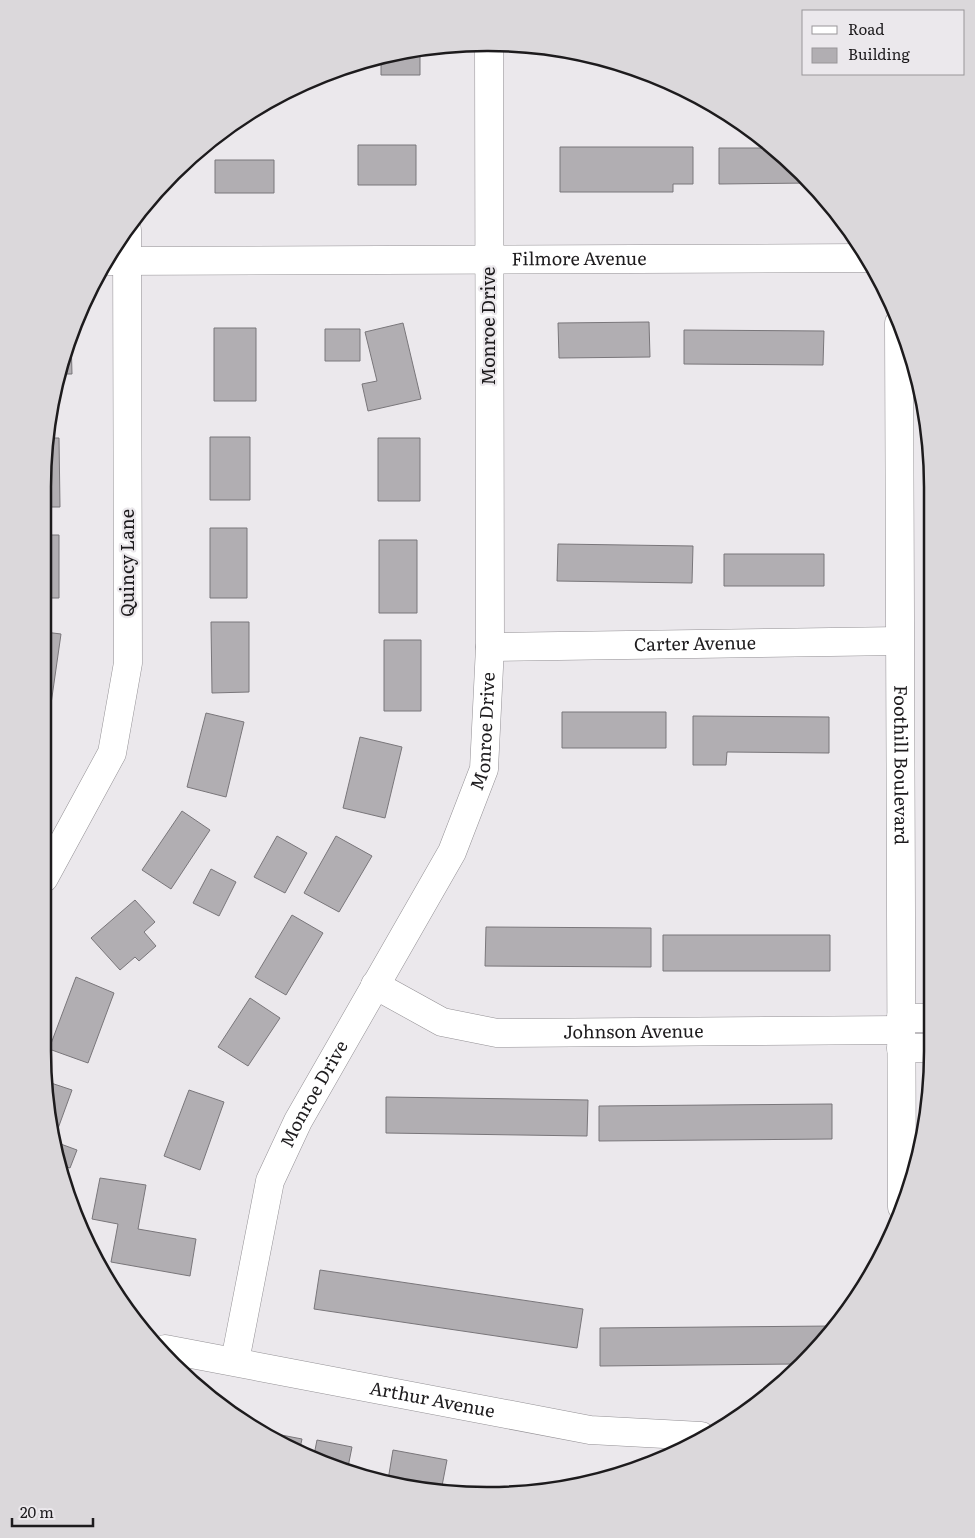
<svg xmlns="http://www.w3.org/2000/svg" width="975" height="1538" font-family="Literata,serif">
<style>
.building{fill:#b1aeb2;stroke:#79767a}
.lines{fill:none;stroke-linecap:round;stroke-linejoin:round}
.minor-casing{stroke:#939094;stroke-width:29}
.major-casing{stroke:#939094;stroke-width:29}
.minor{stroke:#fff;stroke-width:28}
.major{stroke:#fff;stroke-width:28}
.labels{text-anchor:middle;stroke-width:4.5;stroke-linejoin:round;paint-order:stroke}
.street-label{font-size:18px;fill:#1d1b1d;stroke:#ebe8ec}
.rim{fill:none;stroke:#1d1b1d;stroke-width:2.5}
</style>
<rect width="100%" height="100%" fill="#ebe8ec"/>
<!-- building -->
<path class="building" d="M 420,48 L 420,75 L 381,75 L 381,58 Z
M 358,145 L 416,145 L 416,185 L 358,185 Z
M 560,147 L 693,147 L 693,184 L 673,184 L 673,192 L 560,192 Z
M 719,148 L 772,148 L 811,183 L 719,184 Z
M 215,160 L 274,160 L 274,193 L 215,193 Z
M 649,322 L 650,357 L 559,358 L 558,323 Z
M 403,323 L 421,399 L 368,411 L 362,384 L 377,381 L 365,332 Z
M 214,328 L 256,328 L 256,401 L 214,401 Z
M 325,329 L 360,329 L 360,361 L 325,361 Z
M 684,330 L 824,331 L 823,365 L 684,364 Z
M 71,337 L 72,374 L 61,374 Z
M 210,437 L 250,437 L 250,500 L 210,500 Z
M 46,438 L 59,438 L 60,507 L 46,507 Z
M 378,438 L 420,438 L 420,501 L 378,501 Z
M 210,528 L 247,528 L 247,598 L 210,598 Z
M 46,535 L 59,535 L 59,598 L 45,598 Z
M 379,540 L 417,540 L 417,613 L 379,613 Z
M 558,544 L 693,546 L 692,583 L 557,581 Z
M 724,554 L 824,554 L 824,586 L 724,586 Z
M 211,622 L 249,622 L 249,692 L 212,693 Z
M 45,632 L 61,634 L 51,704 L 45,703 Z
M 384,640 L 421,640 L 421,711 L 384,711 Z
M 562,712 L 666,712 L 666,748 L 562,748 Z
M 206,713 L 244,722 L 226,797 L 187,787 Z
M 693,716 L 829,717 L 829,753 L 727,752 L 726,765 L 693,765 Z
M 360,737 L 402,747 L 385,818 L 343,808 Z
M 182,811 L 210,830 L 171,889 L 142,870 Z
M 277,836 L 307,853 L 285,893 L 254,877 Z
M 336,836 L 372,856 L 339,912 L 304,893 Z
M 211,869 L 236,882 L 219,916 L 193,903 Z
M 135,900 L 155,922 L 144,932 L 156,946 L 139,961 L 135,957 L 120,970 L 91,938 Z
M 292,915 L 323,933 L 286,995 L 255,977 Z
M 486,927 L 651,928 L 651,967 L 485,966 Z
M 663,935 L 830,935 L 830,971 L 663,971 Z
M 76,977 L 114,993 L 88,1063 L 49,1049 Z
M 250,998 L 280,1018 L 248,1066 L 218,1047 Z
M 48,1082 L 72,1090 L 56,1134 Z
M 189,1090 L 224,1102 L 200,1170 L 164,1156 Z
M 386,1097 L 588,1100 L 587,1136 L 386,1133 Z
M 832,1104 L 832,1139 L 599,1141 L 599,1106 Z
M 58,1143 L 77,1150 L 70,1168 L 61,1165 Z
M 100,1178 L 146,1185 L 138,1229 L 196,1239 L 190,1276 L 111,1262 L 118,1224 L 92,1219 Z
M 320,1270 L 583,1309 L 577,1348 L 314,1309 Z
M 832,1326 L 832,1330 L 795,1364 L 600,1366 L 600,1328 Z
M 271,1433 L 302,1439 L 300,1448 Z
M 317,1440 L 352,1447 L 347,1472 L 314,1455 Z
M 393,1450 L 447,1460 L 441,1491 L 388,1480 Z
M 463,1486 L 495,1491 L 462,1494 Z"/>
<g class="lines">
<defs>
<g id="minor">
<path id="s1" d="M 109,261 L 868,258"/>
<path id="s2" d="M 490,647 L 899,641"/>
<path d="M 44,878 L 112,753 L 128,663 L 127,230"/>
<path id="s3" d="M 375,985 L 442,1022 L 497,1033 L 901,1030"/>
<path d="M 901,1018 L 929,1018"/>
<path d="M 901,1048 L 929,1048"/>
<path id="s4" d="M 165,1349 L 590,1430 L 701,1436"/>
<path id="s5" d="M 235,1361 L 270,1181 L 298,1121 L 452,852 L 484,769 L 490,647 L 489,44"/>
</g>
<g id="major">
<path id="s6" d="M 899,323 L 902,1207"/>
</g>
</defs>
<!-- minor casing -->
<use href="#minor" class="minor-casing"/>
<!-- major casing -->
<use href="#major" class="major-casing"/>
<!-- minor -->
<use href="#minor" class="minor"/>
<!-- major -->
<use href="#major" class="major"/>
</g>
<g class="labels">
<!-- street labels -->
<g class="street-label">
<text dy="6" stroke="none"><textPath href="#s1" startOffset="470">Filmore Avenue</textPath></text>
<text transform="translate(489 326) rotate(-90)" y="6">Monroe Drive</text>
<text transform="translate(128 563) rotate(-90)" y="6">Quincy Lane</text>
<text dy="6" stroke="none"><textPath href="#s2" startOffset="205">Carter Avenue</textPath></text>
<text dy="6" stroke="none"><textPath href="#s5" startOffset="686">Monroe Drive</textPath></text>
<text dy="6" stroke="none"><textPath href="#s6" startOffset="442">Foothill Boulevard</textPath></text>
<text dy="6" stroke="none"><textPath href="#s3" startOffset="269">Johnson Avenue</textPath></text>
<text dy="6" stroke="none"><textPath href="#s5" startOffset="281">Monroe Drive</textPath></text>
<text dy="6" stroke="none"><textPath href="#s4" startOffset="272">Arthur Avenue</textPath></text>
</g>
</g>
<!-- crop -->
<path d="M0 0H975V1538H0ZM487 51H488A436 436 0 0 1 924 487V1051A436 436 0 0 1 488 1487H487A436 436 0 0 1 51 1051V487A436 436 0 0 1 487 51Z" fill="#dbd8db" fill-rule="evenodd"/>
<path class="rim" d="M487 51H488A436 436 0 0 1 924 487V1051A436 436 0 0 1 488 1487H487A436 436 0 0 1 51 1051V487A436 436 0 0 1 487 51Z"/>
<!-- legend -->
<rect x="802" y="10" width="162" height="65" fill="#ebe8ec" stroke="#999699"/>
<rect x="812" y="26" width="25" height="8" fill="#ffffff" stroke="#999699"/>
<text x="848" y="35" font-size="15" fill="#1d1b1d">Road</text>
<rect x="812" y="48" width="25" height="15" fill="#b1aeb2" stroke="#999699"/>
<text x="848" y="60" font-size="15" fill="#1d1b1d">Building</text>
<!-- scale -->
<path d="M12 1518v8h81v-8" fill="none" stroke="#1d1b1d" stroke-width="2.5"/>
<text x="20" y="1518" font-size="15" fill="#1d1b1d" stroke="#ebe8ec" stroke-width="4" paint-order="stroke">20 m</text>
</svg>
